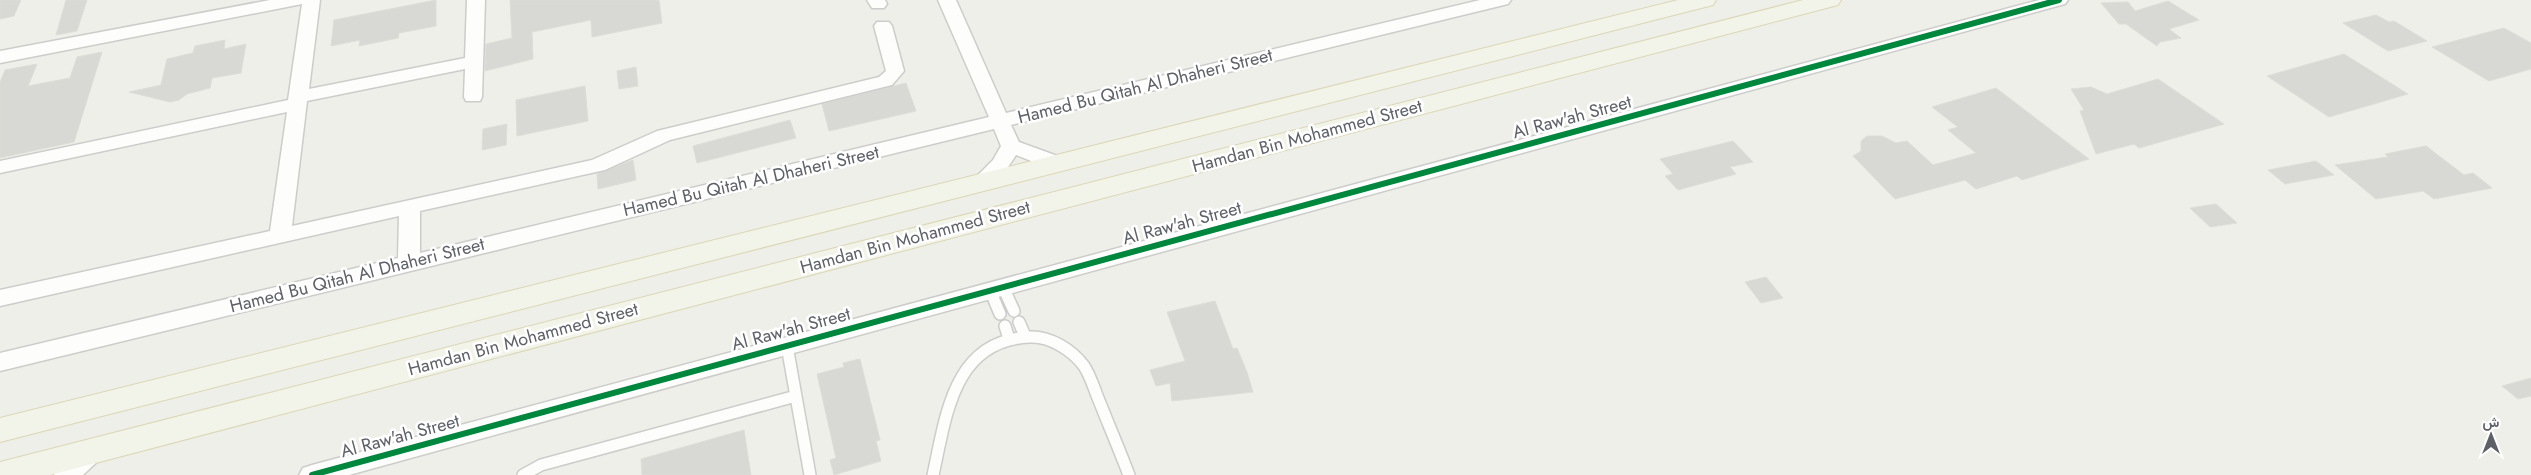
<svg xmlns="http://www.w3.org/2000/svg" width="2531" height="475" font-family="Jost,Vazirmatn,sans-serif">
<style>
.building{fill:#d8d8d4;stroke:#deded8}
.lines{fill:none;stroke-linecap:round;stroke-linejoin:round}
.service-casing{stroke:#cccdcb;stroke-width:14}
.minor-casing{stroke:#cccdcb;stroke-width:3}
.primary-casing{stroke:#d9d7b5;stroke-width:2}
.service{stroke:#fdfdfc;stroke-width:11}
.minor{fill:#fdfdfc;fill-rule:evenodd}
.primary{fill:#f3f4e9;fill-rule:evenodd}
.cycleway-casing{stroke:#fff;stroke-width:9}
.cycleway{stroke:#00873e;stroke-width:6}
.labels{text-anchor:middle;stroke-width:5;stroke-linejoin:round;paint-order:stroke}
.street-label{font-size:18px;fill:#5e6068;stroke:#fff}
</style>
<rect width="100%" height="100%" fill="#efefe9"/>
<!-- building -->
<path class="building" d="M 0,0 L 21,0 L 14,16 L 0,19 Z
M 66,0 L 87,0 L 77,31 L 56,35 Z
M 436,0 L 436,26 L 399,33 L 398,38 L 359,46 L 360,40 L 331,46 L 334,20 Z
M 510,0 L 659,0 L 662,23 L 592,37 L 591,20 L 532,32 L 533,59 L 485,71 L 486,44 L 512,38 Z
M 2168,1 L 2199,20 L 2169,29 L 2181,38 L 2160,42 L 2157,46 L 2126,24 L 2119,24 L 2101,3 L 2128,2 L 2135,11 Z
M 2376,15 L 2389,22 L 2394,21 L 2427,41 L 2388,51 L 2343,23 Z
M 2504,28 L 2531,43 L 2531,69 L 2489,81 L 2432,47 Z
M 225,40 L 224,49 L 246,44 L 241,73 L 212,78 L 210,88 L 187,94 L 179,100 L 170,102 L 129,92 L 161,85 L 167,59 L 193,53 L 195,46 Z
M 102,52 L 74,142 L 0,158 L 0,82 L 5,70 L 37,64 L 28,86 L 70,78 L 77,57 Z
M 2344,54 L 2408,94 L 2329,117 L 2267,76 Z
M 636,67 L 638,86 L 619,89 L 617,71 Z
M 2158,79 L 2224,124 L 2139,148 L 2134,144 L 2096,154 L 2080,111 L 2084,110 L 2071,89 L 2091,87 L 2107,94 Z
M 906,83 L 916,111 L 829,131 L 822,104 Z
M 585,86 L 588,121 L 517,136 L 516,100 Z
M 1996,88 L 2089,159 L 2022,180 L 2017,176 L 1976,189 L 1965,180 L 1895,199 L 1853,156 L 1861,151 L 1861,141 L 1867,136 L 1882,136 L 1896,143 L 1907,141 L 1933,165 L 1976,153 L 1948,130 L 1958,127 L 1932,107 Z
M 790,120 L 796,138 L 697,163 L 693,146 Z
M 507,124 L 506,145 L 482,150 L 483,129 Z
M 1733,141 L 1753,162 L 1730,167 L 1736,174 L 1678,190 L 1665,176 L 1673,174 L 1660,159 Z
M 2426,146 L 2464,175 L 2473,173 L 2492,188 L 2434,199 L 2423,191 L 2376,199 L 2335,165 L 2388,157 L 2385,154 Z
M 633,160 L 636,180 L 598,189 L 597,174 Z
M 2316,161 L 2334,175 L 2285,184 L 2268,170 Z
M 2216,204 L 2237,223 L 2210,227 L 2190,208 Z
M 1766,277 L 1783,298 L 1761,303 L 1745,282 Z
M 1215,301 L 1233,349 L 1237,348 L 1247,372 L 1253,392 L 1172,401 L 1170,383 L 1156,386 L 1150,370 L 1185,361 L 1167,312 Z
M 860,359 L 880,440 L 876,441 L 881,461 L 834,475 L 830,460 L 836,458 L 817,374 L 844,367 L 843,363 Z
M 2531,378 L 2531,396 L 2518,399 L 2502,386 Z
M 744,430 L 751,475 L 642,475 L 641,459 Z"/>
<g class="lines">
<defs>
<path id="service" d="M 1003,287 L 1014,311
M 990,290 L 1000,314
M 1019,322 L 1025,336
M 1005,326 L 1009,339
M 787,346 L 810,475
M 523,475 L 541,465 L 796,396
M 933,475 C 946,416 953,340 1030,337 C 1050,336 1072,350 1084,366 C 1090,375 1094,388 1098,398 C 1108,423 1119,449 1129,475"/>
<path id="minor" d="M 270,0 L 320,0 L 309,89 L 465,58 L 467,0 L 485,0 L 482,97 L 480,101 L 466,101 L 464,97 L 465,69 L 307,101 L 292,226 L 592,160 L 657,131 L 879,77 L 886,71 L 874,26 L 877,22 L 889,22 L 892,26 L 904,71 L 892,85 L 670,140 L 605,170 L 420,211 L 420,253 L 989,117 L 938,0 L 956,0 L 1006,113 L 1480,0 L 1511,0 L 1508,4 L 1011,125 L 1019,142 L 1063,158 L 1066,163 L 1063,168 L 1056,169 L 1049,168 L 1016,155 C 1007,169 993,192 974,187 L 971,182 L 993,160 L 1001,146 L 994,129 L 0,371 L 0,353 L 398,258 L 399,216 L 0,306 L 0,290 L 270,231 L 287,112 L 0,173 L 0,161 L 288,100 L 302,4 L 0,63 L 0,51 Z
M 867,0 L 885,0 L 887,4 L 884,8 L 872,8 Z
M 2039,0 L 2068,0 L 2065,4 L 349,475 L 299,475 L 303,468 L 312,465 Z
M 92,441 L 101,444 L 104,451 L 101,458 L 83,475 L 54,475 C 61,461 78,446 92,441 Z"/>
<path id="primary" d="M 1678,0 L 1716,0 L 1713,5 L 0,442 L 0,418 Z
M 1803,0 L 1841,0 L 1838,5 L 50,475 L 0,475 L 0,462 Z"/>
</defs>
<!-- service casing -->
<use href="#service" class="service-casing"/>
<!-- minor casing -->
<use href="#minor" class="minor-casing"/>
<!-- primary casing -->
<use href="#primary" class="primary-casing"/>
<!-- service -->
<use href="#service" class="service"/>
<!-- minor -->
<use href="#minor" class="minor"/>
<!-- primary -->
<use href="#primary" class="primary"/>
<defs>
<path id="cycleway" d="M 312,475 L 2059,0"/>
</defs>
<!-- cycleway casing -->
<use href="#cycleway" class="cycleway-casing"/>
<!-- cycleway -->
<use href="#cycleway" class="cycleway"/>
</g>
<g class="labels">
<!-- street labels -->
<g class="street-label">
<text transform="translate(1145 86) rotate(-14)" y="6">Hamed Bu Qitah Al Dhaheri Street</text>
<text transform="translate(1572 117) rotate(-15)" y="6">Al Raw'ah Street</text>
<text transform="translate(1307 136) rotate(-15)" y="6">Hamdan Bin Mohammed Street</text>
<text transform="translate(751 181) rotate(-13)" y="6">Hamed Bu Qitah Al Dhaheri Street</text>
<text transform="translate(1182 223) rotate(-15)" y="6">Al Raw'ah Street</text>
<text transform="translate(915 237) rotate(-15)" y="6">Hamdan Bin Mohammed Street</text>
<text transform="translate(357 275) rotate(-14)" y="6">Hamed Bu Qitah Al Dhaheri Street</text>
<text transform="translate(791 329) rotate(-15)" y="6">Al Raw'ah Street</text>
<text transform="translate(523 339) rotate(-15)" y="6">Hamdan Bin Mohammed Street</text>
<text transform="translate(400 436) rotate(-15)" y="6">Al Raw'ah Street</text>
</g>
</g>
<!-- north arrow -->
<g transform="translate(2491 435)" stroke="#ffffff" stroke-width="4" paint-order="stroke">
<path d="M0-4L9 19L0 12L-9 19Z" fill="#5e6068"/>
<text y="-8" font-size="14" font-weight="bold" text-anchor="middle" fill="#5e6068">ش</text>
</g>
</svg>
